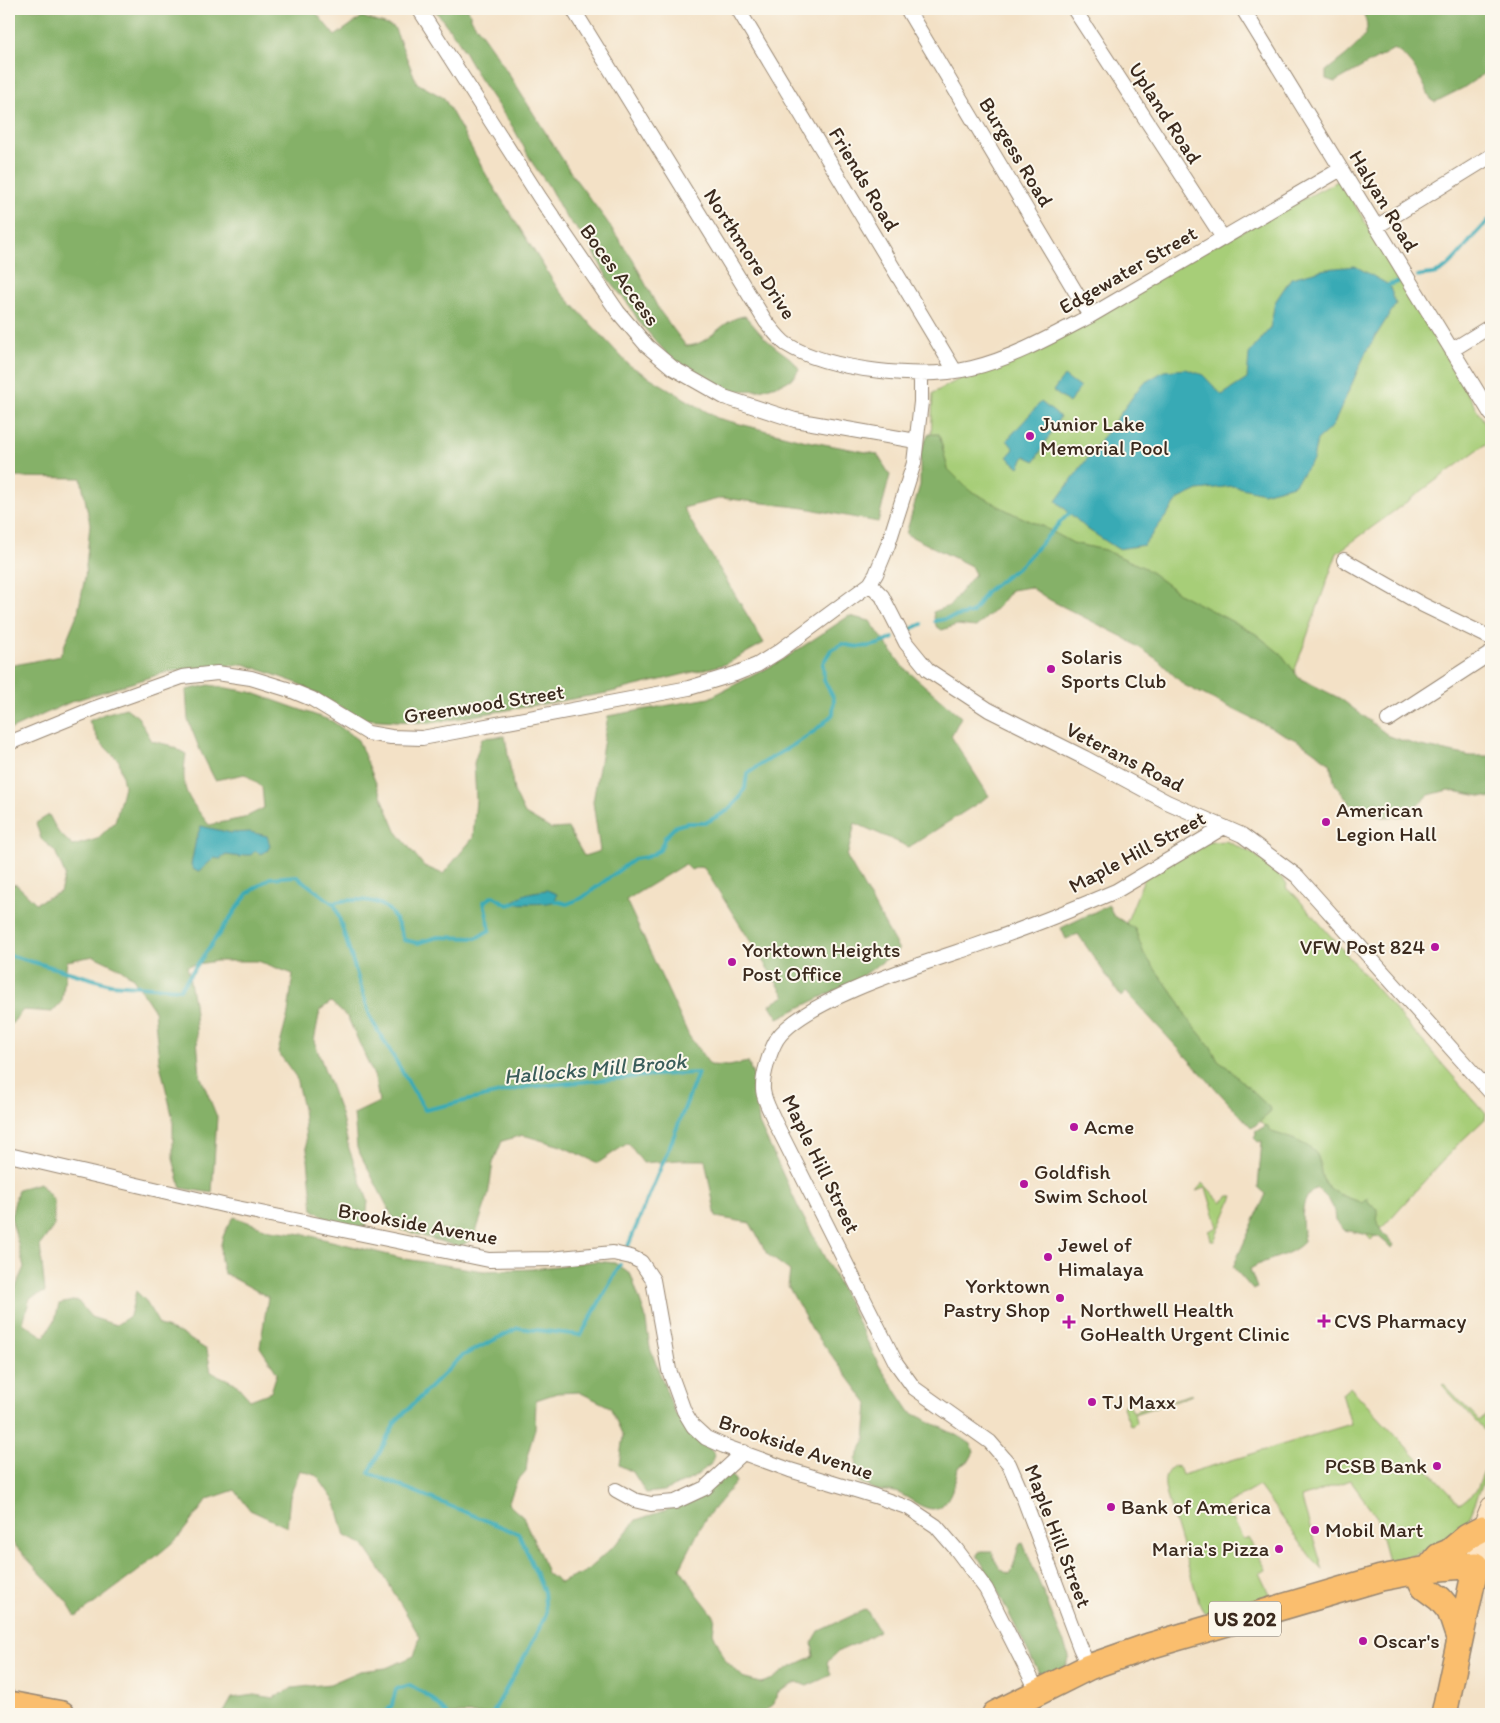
<svg xmlns="http://www.w3.org/2000/svg" width="1500" height="1723" font-family="Itim,sans-serif">
<style>
.green{fill:#a7ce78;stroke:#717c4b}
.forest{fill:#85b168;stroke:#606e43}
.water{fill:#39aab5;stroke:#3a6a6a}
.lines{fill:none;stroke-linecap:round;stroke-linejoin:round}
.stream{stroke:#39aab5;stroke-width:4}
.street-casing{stroke:#978672;stroke-width:16}
.secondary-casing{stroke:#978672;stroke-width:22}
.highway-casing{stroke:#978672;stroke-width:28}
.street{stroke:#fff;stroke-width:14}
.secondary{stroke:#fde5c5;stroke-width:20}
.highway{stroke:#fabe6e;stroke-width:25}
.poi-dot{fill:#b5179e;stroke:#fbf7ec;stroke-width:2}
.labels{text-anchor:middle;stroke-width:4;stroke-linejoin:round;paint-order:stroke}
.shield{fill:#fbf7ec;stroke:#75685c;stroke-width:1}
.shield-label{font-size:20px;font-weight:bold;fill:#3b2a1e}
.street-label{font-size:21px;fill:#3b2a1e;stroke:#fbf7ec}
.poi-label{font-size:21px;fill:#3b2a1e;stroke:#fbf7ec;text-anchor:start}
.water-label{font-size:22px;font-style:italic;fill:#3a5d5a;stroke:#fbf7ec}
</style>
<rect width="100%" height="100%" fill="#fbf7ec"/>
<filter id="ink" filterUnits="userSpaceOnUse"><feTurbulence type="fractalNoise" baseFrequency=".02" numOctaves="2"/><feDisplacementMap in="SourceGraphic" scale="10" xChannelSelector="R" yChannelSelector="G"/><feConvolveMatrix kernelMatrix="1 2 1 2 8 2 1 2 1" color-interpolation-filters="sRGB"/></filter>
<filter id="wash" filterUnits="userSpaceOnUse"><feTurbulence type="fractalNoise" baseFrequency=".0096" numOctaves="4" result="noise"/><feDisplacementMap in="SourceGraphic" scale="20" xChannelSelector="R" yChannelSelector="G"/><feGaussianBlur stdDeviation="1.12" result="paint"/><feColorMatrix in="noise" values="0 0 0 0 0 0 0 0 0 0 0 0 0 0 0 0 0 1.4 0 .05"/><feComposite in="paint" operator="in"/></filter>
<g filter="url(#wash)">
<rect width="100%" height="100%" fill="#f3e1c6"/>
<!-- green -->
<path class="green" d="M 1340,180 L 1491,433 L 1491,440 L 1337,553 L 1293,675 L 929,487 L 933,393 Z
M 1226,841 L 1254,854 L 1273,869 L 1287,884 L 1286,888 L 1293,894 L 1294,894 L 1486,1114 L 1485,1119 L 1457,1145 L 1371,1240 L 1158,1013 L 1121,936 L 1146,874 L 1197,843 Z
M 1203,1183 L 1221,1202 L 1229,1196 L 1233,1196 L 1214,1241 L 1211,1241 L 1209,1231 L 1218,1227 L 1206,1188 L 1196,1191 Z
M 1444,1384 L 1479,1421 L 1487,1414 L 1491,1419 L 1491,1438 L 1443,1386 L 1442,1385 Z
M 1350,1387 L 1460,1504 L 1476,1491 L 1491,1455 L 1491,1463 L 1467,1523 L 1447,1542 L 1405,1557 L 1388,1560 L 1376,1516 L 1350,1480 L 1301,1497 L 1323,1570 L 1313,1560 L 1259,1486 L 1226,1505 L 1243,1539 L 1248,1538 L 1265,1567 L 1266,1570 L 1259,1573 L 1271,1598 L 1207,1615 L 1203,1611 L 1199,1602 L 1167,1496 C 1164,1484 1162,1474 1174,1466 L 1179,1467 L 1182,1475 L 1351,1424 L 1342,1394 Z
M 1192,1394 L 1193,1395 L 1134,1414 L 1136,1422 L 1132,1426 L 1130,1425 L 1123,1407 L 1125,1404 L 1129,1403 L 1133,1412 Z"/>
<!-- forest -->
<path class="forest" d="M 9,9 L 313,9 L 335,36 L 362,17 L 394,27 L 417,83 L 444,98 L 488,178 L 558,289 L 629,365 L 717,418 L 802,440 L 877,454 L 890,475 L 878,522 L 805,508 L 722,498 L 683,508 L 764,643 L 726,664 L 607,693 L 431,723 L 363,719 L 297,683 L 244,664 L 167,672 L 73,701 L 9,730 L 9,666 L 60,656 L 78,612 L 85,577 L 90,524 L 81,478 L 9,477 Z
M 434,9 L 468,9 L 472,20 L 496,54 L 573,176 L 606,220 L 633,260 L 659,310 L 686,346 C 710,346 722,318 745,316 C 754,325 762,337 773,345 C 783,354 792,357 799,369 L 794,377 L 786,382 L 760,390 L 733,391 L 701,378 L 667,354 L 639,322 L 630,306 L 608,279 L 588,241 L 565,216 L 548,185 L 533,164 L 514,129 L 479,78 L 458,40 Z
M 1362,9 L 1491,9 L 1491,69 L 1463,88 L 1435,102 L 1432,101 C 1422,82 1414,60 1394,49 L 1335,82 L 1326,79 L 1326,71 C 1337,62 1366,42 1367,28 C 1367,22 1364,15 1362,9 Z
M 928,434 L 939,434 L 948,469 L 969,490 L 1012,513 L 1044,527 L 1073,543 L 1105,550 L 1145,568 L 1180,594 L 1256,634 L 1282,655 L 1299,678 L 1341,699 L 1389,736 L 1416,745 L 1470,756 L 1491,756 L 1491,798 L 1448,790 L 1429,795 L 1406,816 L 1382,817 L 1352,806 L 1335,784 L 1330,763 L 1302,743 L 1184,685 L 1158,660 L 1125,638 L 1050,600 L 1030,587 L 1011,590 L 997,608 L 976,627 L 957,625 L 942,630 L 936,626 L 933,612 L 949,606 L 975,574 L 971,566 L 906,534 L 920,485 L 920,454 Z
M 849,616 L 870,621 L 903,667 L 961,717 L 951,736 L 989,796 L 909,847 L 855,823 L 847,857 L 899,950 L 857,980 L 778,1018 L 770,1005 L 785,996 L 704,868 L 698,867 L 691,870 L 685,864 L 626,900 L 689,1036 L 710,1065 L 729,1066 L 748,1062 L 754,1078 L 759,1123 L 799,1209 L 845,1296 L 880,1367 L 910,1412 L 962,1438 L 971,1444 L 974,1452 L 969,1461 L 958,1467 C 956,1481 948,1515 927,1508 C 916,1505 906,1495 895,1492 C 889,1490 882,1492 876,1490 C 870,1488 864,1484 858,1481 L 856,1460 L 865,1441 L 868,1404 L 812,1329 L 788,1286 L 790,1271 L 767,1254 L 750,1223 L 716,1217 L 705,1160 L 679,1160 L 643,1163 L 628,1143 L 598,1163 L 561,1146 L 523,1135 L 502,1141 L 493,1163 L 488,1196 L 474,1238 L 459,1247 L 399,1229 L 357,1148 L 354,1114 L 379,1102 L 375,1078 L 348,1018 L 331,1002 L 320,1010 L 314,1041 L 341,1114 L 349,1149 L 368,1201 L 365,1230 L 337,1224 L 313,1210 L 303,1109 L 296,1077 L 278,1052 L 288,1014 L 293,974 L 258,961 L 216,961 L 187,966 L 194,1003 L 200,1075 L 217,1117 L 212,1193 L 181,1188 L 173,1159 L 173,1119 L 159,1060 L 154,1010 L 133,978 L 121,969 L 94,956 L 67,961 L 62,1001 L 52,1012 L 23,1010 L 9,1027 L 9,884 L 17,885 L 36,903 L 60,892 L 65,875 L 55,851 L 41,839 L 36,823 L 49,815 L 58,832 L 73,846 L 97,839 L 115,822 L 124,786 L 119,761 L 99,741 L 89,721 L 104,714 L 126,708 L 138,717 L 152,741 L 169,745 L 186,754 C 180,792 187,796 209,825 L 244,818 L 264,808 L 262,787 L 245,774 L 215,780 L 200,750 L 188,720 L 186,690 L 209,685 L 250,692 L 332,721 L 358,740 L 396,831 L 424,866 L 443,874 L 473,838 L 476,799 L 474,763 L 482,738 L 505,736 L 514,791 L 525,814 L 551,829 L 568,828 L 584,856 L 600,851 L 593,802 L 608,716 L 709,698 L 779,662 Z
M 1109,905 L 1113,915 L 1135,929 L 1144,954 L 1180,1003 L 1187,1018 L 1211,1047 L 1218,1061 L 1227,1067 L 1271,1109 L 1270,1113 L 1252,1128 L 1126,992 L 1121,997 L 1078,934 L 1066,939 L 1061,928 Z
M 1267,1125 L 1272,1132 C 1284,1136 1313,1144 1318,1157 C 1321,1165 1320,1176 1325,1183 C 1334,1195 1349,1197 1362,1203 L 1367,1198 L 1369,1204 L 1377,1209 C 1376,1228 1383,1231 1394,1245 L 1392,1248 L 1379,1237 L 1344,1230 L 1336,1221 L 1335,1212 L 1329,1200 L 1317,1188 C 1298,1198 1302,1223 1304,1242 C 1290,1257 1267,1258 1250,1269 L 1257,1288 L 1253,1290 L 1233,1267 L 1266,1194 L 1258,1187 L 1262,1141 L 1258,1142 L 1254,1138 L 1256,1135 L 1255,1132 Z
M 40,1183 L 54,1201 L 54,1226 L 40,1245 L 45,1292 L 30,1298 L 23,1323 L 44,1337 L 55,1320 L 59,1304 L 77,1300 L 91,1317 L 116,1325 L 130,1316 L 136,1291 L 145,1300 L 160,1326 L 180,1333 L 207,1350 L 211,1372 L 235,1383 L 250,1400 L 271,1392 L 277,1373 L 260,1347 L 268,1297 L 224,1273 C 217,1250 220,1237 234,1217 L 270,1230 L 303,1234 L 405,1259 L 484,1271 L 533,1269 L 596,1261 L 615,1263 L 631,1275 L 645,1315 L 650,1348 L 675,1413 L 694,1438 L 709,1447 L 715,1456 L 711,1464 L 693,1478 L 664,1491 L 646,1493 L 633,1472 L 619,1465 L 623,1436 L 610,1407 L 579,1392 L 557,1393 L 536,1400 L 535,1429 L 528,1453 L 526,1471 L 517,1481 L 508,1504 L 523,1517 L 540,1554 L 547,1573 L 560,1583 L 585,1572 L 619,1541 L 636,1520 L 684,1504 L 731,1473 L 736,1482 L 705,1519 L 680,1568 L 698,1595 L 715,1617 L 713,1633 L 726,1661 L 745,1679 L 761,1683 L 773,1679 L 788,1668 L 814,1656 L 812,1643 L 819,1631 L 866,1609 L 879,1631 L 857,1643 L 839,1651 L 827,1662 L 831,1675 L 807,1686 L 797,1682 L 777,1693 L 774,1704 L 761,1714 L 223,1714 L 232,1698 L 254,1695 L 273,1698 L 292,1688 L 330,1684 L 360,1671 L 386,1668 L 414,1656 L 420,1637 L 380,1569 L 363,1544 L 345,1536 L 336,1503 L 317,1476 L 300,1470 L 290,1496 L 287,1527 L 250,1510 L 235,1490 L 208,1499 L 178,1538 L 137,1572 L 76,1617 L 66,1601 L 11,1541 L 9,1534 L 9,1293 L 15,1289 L 24,1267 L 11,1217 L 18,1189 Z
M 1023,1543 L 1069,1656 L 1065,1668 L 1042,1679 L 995,1586 L 977,1555 L 979,1552 L 992,1552 C 996,1563 999,1571 1010,1574 C 1016,1565 1015,1554 1020,1544 Z"/>
<!-- water -->
<path class="water" d="M 1355,266 L 1389,285 L 1396,304 L 1367,350 L 1333,426 L 1317,440 L 1313,460 L 1294,485 L 1263,493 L 1233,486 L 1198,490 L 1179,499 L 1144,545 L 1118,549 L 1087,529 L 1056,501 L 1142,384 L 1164,371 L 1186,369 L 1203,375 L 1222,395 L 1247,379 L 1249,354 L 1270,328 L 1275,302 L 1291,278 L 1326,269 Z
M 1064,376 L 1080,388 L 1069,403 L 1053,391 Z
M 1041,402 L 1060,417 L 1035,461 L 1025,456 L 1019,467 L 1007,457 L 1014,449 L 1007,440 Z
M 201,826 L 231,833 L 250,832 L 267,836 L 270,845 L 268,850 L 261,854 L 255,851 L 251,855 L 243,855 L 241,857 L 226,855 L 220,859 L 214,858 L 200,871 L 194,870 L 191,865 L 196,839 Z
M 547,890 L 557,894 L 555,901 C 548,905 526,903 516,904 L 514,901 C 524,892 534,892 547,890 Z"/>
<g class="lines">
<!-- stream -->
<path class="stream" d="M 1418,276 C 1425,274 1435,275 1441,271 C 1460,259 1472,233 1491,219
M 1389,285 L 1398,282
M 935,621 L 972,613 L 987,591 L 1020,566 L 1069,513
M 911,629 L 922,624
M 555,901 L 567,904 L 582,898 L 634,859 L 647,857 L 660,850 L 665,837 L 676,826 L 687,823 L 705,823 L 727,811 L 739,799 L 745,788 L 747,774 C 768,758 792,748 813,732 C 820,727 827,720 833,714 L 834,699 L 824,680 L 823,663 L 831,650 L 842,644 C 861,649 876,647 893,638
M 334,903 C 342,900 349,900 357,900 C 388,900 395,913 404,940 L 418,943 L 438,937 L 476,938 L 490,930 L 484,902 L 493,896 L 508,905 L 515,903
M 9,955 L 110,984 L 180,989 L 247,894 L 270,878 L 296,876 L 335,905 L 371,1019 L 425,1110 L 526,1087 L 655,1075 L 698,1073 L 673,1138 L 628,1246
M 385,1714 L 392,1705 L 396,1689 L 410,1685 L 430,1697 L 447,1714
M 492,1714 L 537,1634 L 546,1614 L 544,1592 L 519,1534 L 369,1473 L 396,1421 L 462,1356 L 518,1328 L 581,1335 L 620,1265"/>
</g>
</g>
<g filter="url(#ink)">
<g class="lines">
<defs>
<path id="street" d="M 419,9 L 540,198 L 618,312 L 647,346 L 673,368 L 724,397 L 795,420 L 916,441
M 573,9 L 766,322 C 772,329 779,339 786,344 C 829,371 923,380 972,368 C 1013,358 1052,336 1090,316 L 1341,169
M 738,9 L 955,371
M 907,9 L 1090,316
M 1074,9 L 1223,238
M 1243,9 L 1491,414
M 1376,227 L 1491,156
M 1452,350 L 1491,326
M 1344,560 L 1423,605 L 1491,638
M 870,584 L 882,596 L 906,643 L 928,670 L 989,710 L 1085,758 L 1167,802 L 1242,835 L 1297,876 L 1491,1093
M 1388,720 L 1491,653
M 9,743 L 95,708 L 182,677 L 217,673 L 251,678 L 290,690 L 312,699 L 368,733 L 391,737 L 422,738 L 689,688 L 735,674 L 757,665 L 778,652 L 870,584 L 876,574 L 888,545 L 914,463 L 921,402 L 921,374
M 9,1155 L 227,1206 L 489,1260 L 550,1259 L 613,1253 L 631,1257 L 641,1262 L 653,1280 L 669,1370 L 684,1411 L 693,1426 L 706,1438 L 724,1446 L 790,1470 L 875,1496 L 909,1508 L 936,1526 L 956,1549 L 986,1589 L 1038,1692
M 616,1490 L 634,1500 L 651,1504 L 675,1502 L 705,1488 L 744,1452
M 1089,1667 L 1080,1648 L 1024,1499 L 1009,1464 L 990,1442 L 914,1388 L 896,1363 L 775,1122 C 771,1112 764,1101 763,1090 C 762,1076 770,1051 777,1039 C 804,999 928,962 975,946 C 1012,933 1049,919 1085,904 L 1116,891 L 1224,827"/>
<path id="secondary" d="M 1491,1507 L 1482,1529 L 1476,1565 L 1491,1565"/>
<path id="highway" d="M 1429,1568 L 1439,1556 L 1449,1552 L 1467,1537 L 1482,1529
M 1416,1571 L 1424,1587 L 1440,1599 L 1450,1611 L 1459,1638
M 9,1704 L 62,1714
M 995,1714 L 1089,1667 L 1149,1646 L 1381,1578 L 1428,1569 L 1476,1565 L 1444,1714"/>
</defs>
<!-- street casing -->
<use href="#street" class="street-casing"/>
<!-- secondary casing -->
<use href="#secondary" class="secondary-casing"/>
<!-- highway casing -->
<use href="#highway" class="highway-casing"/>
<!-- street -->
<use href="#street" class="street"/>
<!-- secondary -->
<use href="#secondary" class="secondary"/>
<!-- highway -->
<use href="#highway" class="highway"/>
</g>
</g>
<!-- markers -->
<g class="poi-dot">
<circle cx="1030" cy="436" r="5"/>
<circle cx="1051" cy="669" r="5"/>
<circle cx="1326" cy="822" r="5"/>
<circle cx="1435" cy="947" r="5"/>
<circle cx="732" cy="962" r="5"/>
<circle cx="1074" cy="1127" r="5"/>
<circle cx="1024" cy="1184" r="5"/>
<circle cx="1048" cy="1257" r="5"/>
<circle cx="1060" cy="1298" r="5"/>
<path d="M1321.5 1313.5h5v5h5v5h-5v5h-5v-5h-5v-5h5z"/>
<path d="M1066.5 1314.5h5v5h5v5h-5v5h-5v-5h-5v-5h5z"/>
<circle cx="1092" cy="1402" r="5"/>
<circle cx="1437" cy="1466" r="5"/>
<circle cx="1111" cy="1507" r="5"/>
<circle cx="1315" cy="1530" r="5"/>
<circle cx="1279" cy="1549" r="5"/>
<circle cx="1363" cy="1641" r="5"/>
</g>
<g class="labels">
<!-- shield labels -->
<rect class="shield" x="1209" y="1601.5" width="72" height="35" rx="4"/>
<g class="shield-label">
<text x="1245" y="1626">US 202</text>
</g>
<!-- street labels -->
<g class="street-label">
<text transform="translate(1165 113) rotate(57)" y="7">Upland Road</text>
<text transform="translate(1016 152) rotate(59)" y="7">Burgess Road</text>
<text transform="translate(864 179) rotate(59)" y="7">Friends Road</text>
<text transform="translate(1384 201) rotate(59)" y="7">Halyan Road</text>
<text transform="translate(750 254) rotate(57)" y="7">Northmore Drive</text>
<text transform="translate(1128 270) rotate(-30)" y="7">Edgewater Street</text>
<text transform="translate(620 275) rotate(54)" y="7">Boces Access</text>
<text transform="translate(484 704) rotate(-9)" y="7">Greenwood Street</text>
<text transform="translate(1125 757) rotate(27)" y="7">Veterans Road</text>
<text transform="translate(1137 852) rotate(-28)" y="7">Maple Hill Street</text>
<text transform="translate(821 1164) rotate(64)" y="7">Maple Hill Street</text>
<text transform="translate(418 1224) rotate(10)" y="7">Brookside Avenue</text>
<text transform="translate(796 1447) rotate(19)" y="7">Brookside Avenue</text>
<text transform="translate(1058 1536) rotate(69)" y="7">Maple Hill Street</text>
</g>
<!-- poi labels -->
<g class="poi-label">
<text x="1040" y="431">Junior Lake<tspan x="1040" dy="24">Memorial Pool</tspan></text>
<text x="1061" y="664">Solaris<tspan x="1061" dy="24">Sports Club</tspan></text>
<text x="1336" y="817">American<tspan x="1336" dy="24">Legion Hall</tspan></text>
<text x="1425" y="954" text-anchor="end">VFW Post 824</text>
<text x="742" y="957">Yorktown Heights<tspan x="742" dy="24">Post Office</tspan></text>
<text x="1084" y="1134">Acme</text>
<text x="1034" y="1179">Goldfish<tspan x="1034" dy="24">Swim School</tspan></text>
<text x="1058" y="1252">Jewel of<tspan x="1058" dy="24">Himalaya</tspan></text>
<text x="1050" y="1293" text-anchor="end">Yorktown<tspan x="1050" dy="24">Pastry Shop</tspan></text>
<text x="1080" y="1317">Northwell Health<tspan x="1080" dy="24">GoHealth Urgent Clinic</tspan></text>
<text x="1334" y="1328">CVS Pharmacy</text>
<text x="1102" y="1409">TJ Maxx</text>
<text x="1427" y="1473" text-anchor="end">PCSB Bank</text>
<text x="1121" y="1514">Bank of America</text>
<text x="1325" y="1537">Mobil Mart</text>
<text x="1269" y="1556" text-anchor="end">Maria's Pizza</text>
<text x="1373" y="1648">Oscar's</text>
</g>
<!-- water labels -->
<g class="water-label">
<text transform="translate(595 1068) rotate(-5)" y="8">Hallocks Mill Brook</text>
</g>
</g>
<!-- margin -->
<rect width="1500" height="1723" fill="none" stroke="#fbf7ec" stroke-width="30"/>
</svg>
